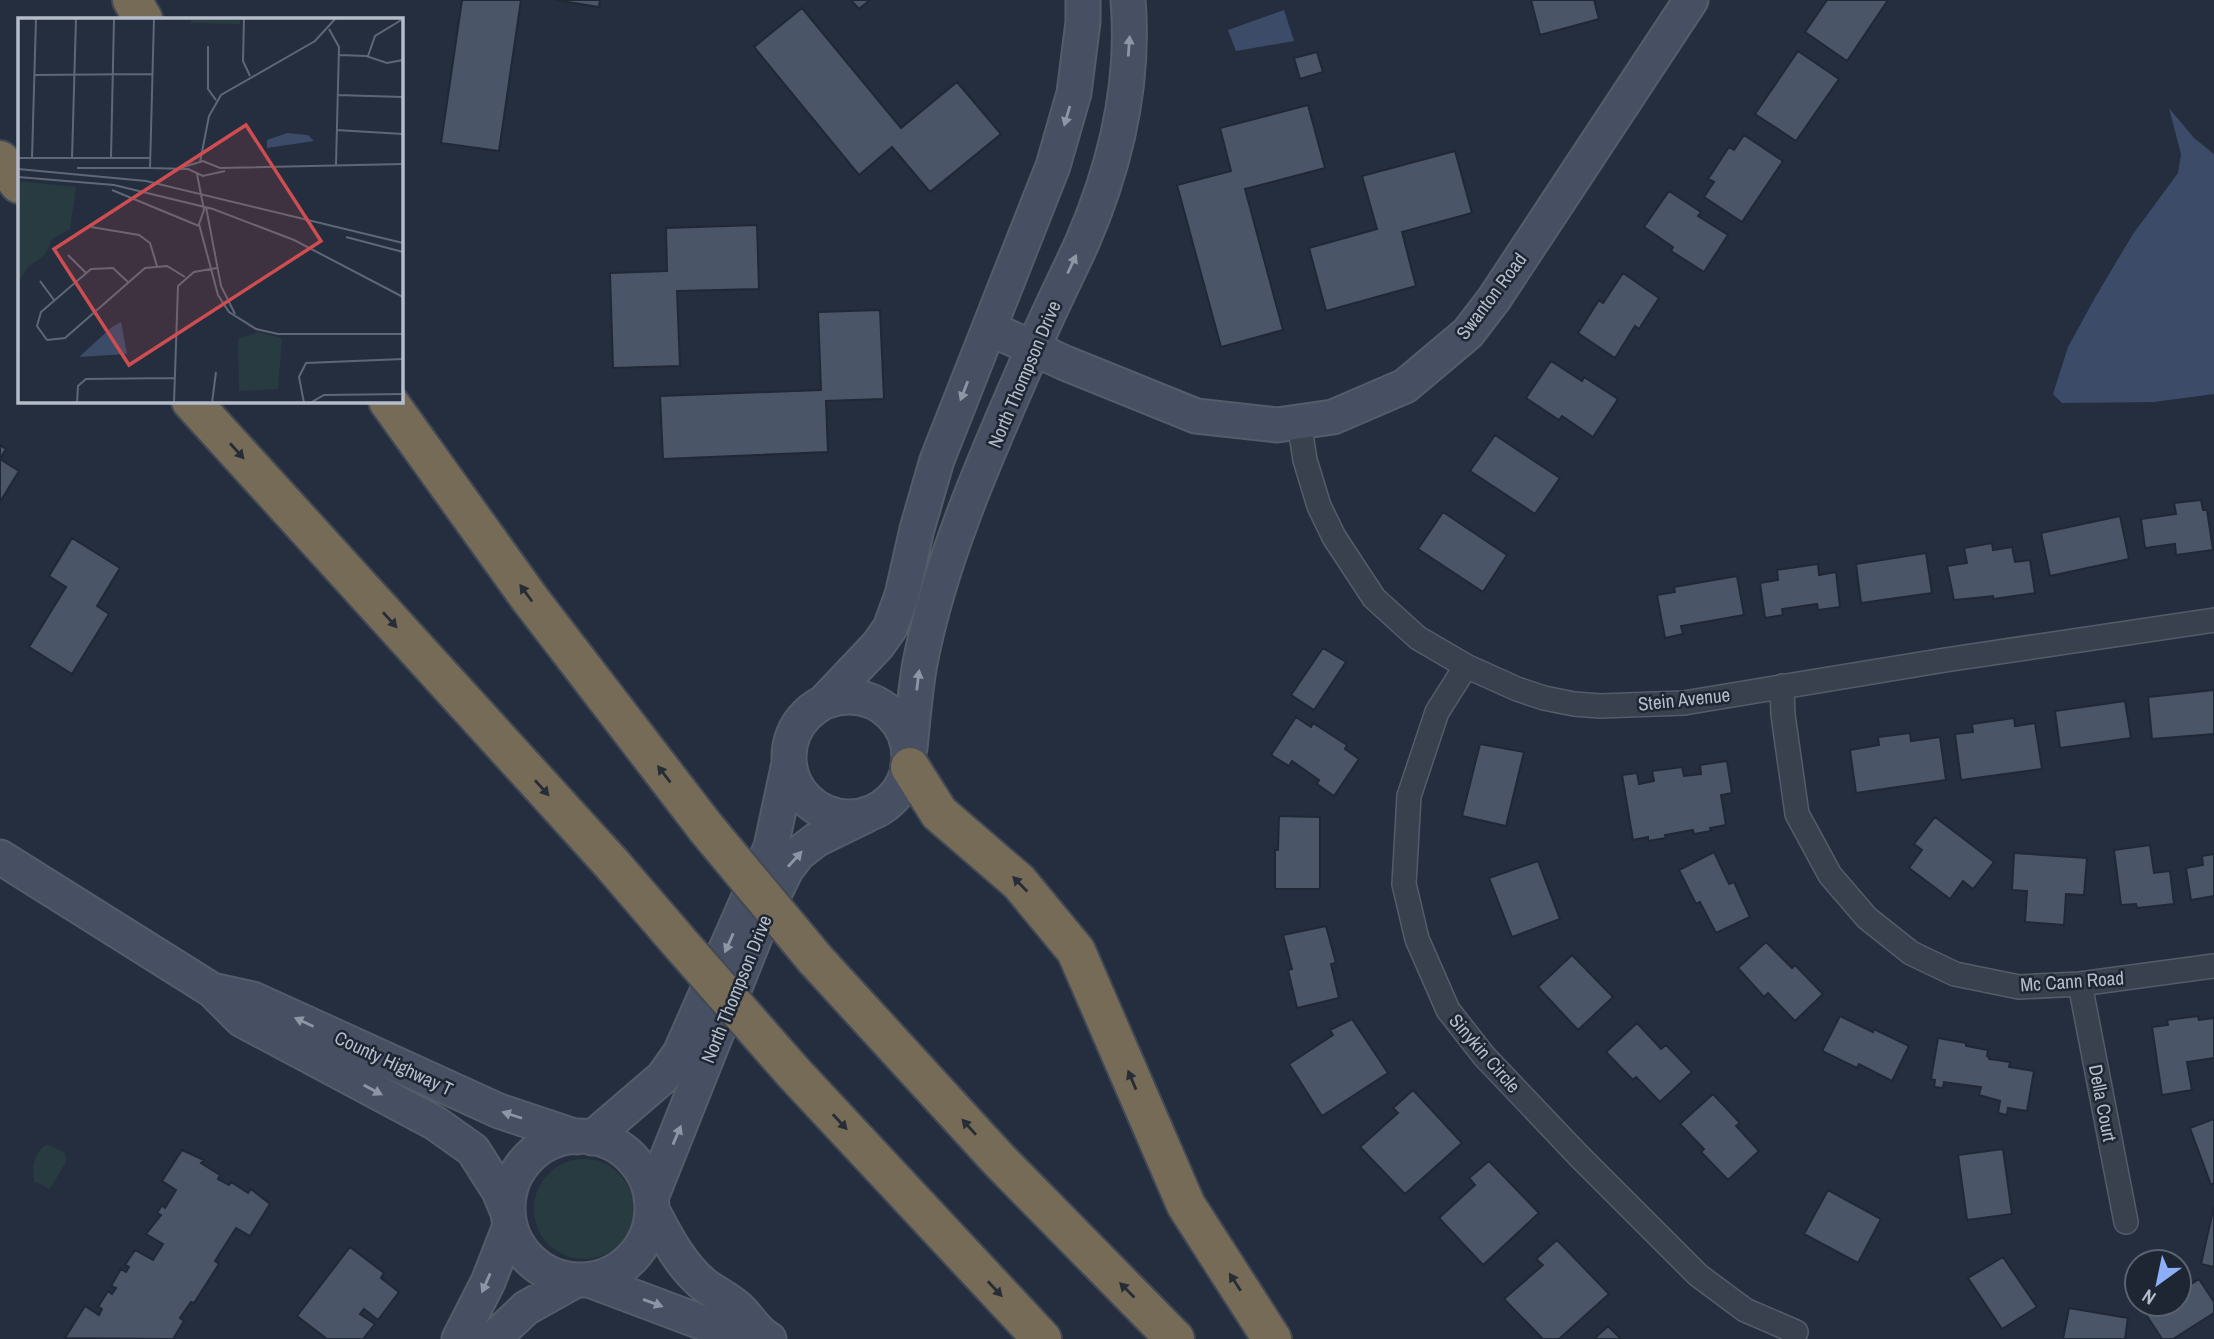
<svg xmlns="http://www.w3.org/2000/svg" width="2214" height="1339" font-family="'Archivo Narrow',sans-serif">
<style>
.green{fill:#273b40}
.water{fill:#3b4b68}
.building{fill:#4b5568;stroke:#202836;stroke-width:2}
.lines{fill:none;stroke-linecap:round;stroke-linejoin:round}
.street-casing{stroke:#545c6a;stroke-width:26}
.secondary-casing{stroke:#545c6a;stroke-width:37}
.highway-casing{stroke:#414957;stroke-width:42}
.street{stroke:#39414f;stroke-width:23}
.secondary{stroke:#474f62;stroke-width:33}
.highway{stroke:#756b56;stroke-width:38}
.highway-bridge-casing{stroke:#414957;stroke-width:42;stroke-linecap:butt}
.highway-bridge{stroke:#756b56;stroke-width:38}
.oneway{fill:#8e96a6}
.oneway2{fill:#272d37}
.labels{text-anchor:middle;stroke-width:5;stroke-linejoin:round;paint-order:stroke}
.street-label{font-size:19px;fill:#b5bcca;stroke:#1e2634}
.inset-road{fill:none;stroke:#5f6777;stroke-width:2}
.view{fill:#ce4d50;fill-opacity:0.15;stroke:#ce4d50;stroke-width:3.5}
.inset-edge{fill:none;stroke:#b5bcca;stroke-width:3.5}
</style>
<rect width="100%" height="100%" fill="#252e3f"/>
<!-- green -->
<path class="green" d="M 46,1145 L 49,1145 L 65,1153 L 66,1162 L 50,1189 L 34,1181 C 32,1167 33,1154 46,1145 Z
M534 1209a50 50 0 1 1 100 0a50 50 0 1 1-100 0Z"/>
<!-- water -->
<path class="water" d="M 1284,10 L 1294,41 L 1236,51 L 1228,30 Z
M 2169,108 L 2194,138 L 2214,154 L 2214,394 L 2154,402 L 2062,403 L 2053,394 L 2068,347 L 2096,296 L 2133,234 L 2178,173 L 2181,154 Z"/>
<!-- building -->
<path class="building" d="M 462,0 L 521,0 L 499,151 L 441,143 Z
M 555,0 L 600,0 L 599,7 Z
M 851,0 L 870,0 L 859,9 Z
M 1531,0 L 1594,0 L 1599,19 L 1540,35 Z
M 1827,0 L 1888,0 L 1847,61 L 1805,32 Z
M 802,8 L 901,128 L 957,82 L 1001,134 L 930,192 L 892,147 L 859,175 L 754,47 Z
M 1798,51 L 1839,79 L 1796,141 L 1755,114 Z
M 1317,52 L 1323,72 L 1300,79 L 1294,58 Z
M 1308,105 L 1325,168 L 1245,189 L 1283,330 L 1221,347 L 1177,185 L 1231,171 L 1220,128 Z
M 1744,135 L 1783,161 L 1742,222 L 1704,197 L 1714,182 L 1708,179 L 1729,147 L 1734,150 Z
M 1455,151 L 1472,213 L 1402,232 L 1416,286 L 1326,311 L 1309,248 L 1377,229 L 1362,176 Z
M 1669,191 L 1701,212 L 1698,216 L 1728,235 L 1704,272 L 1671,251 L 1673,247 L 1644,227 Z
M 757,225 L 759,289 L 677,291 L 680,366 L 613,368 L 610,273 L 667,271 L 666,228 Z
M 1623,273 L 1659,298 L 1639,329 L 1635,326 L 1615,358 L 1578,333 L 1599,300 L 1603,303 Z
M 880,310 L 884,399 L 826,401 L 828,452 L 663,459 L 660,396 L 821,390 L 818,312 Z
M 1551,361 L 1582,381 L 1584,377 L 1618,399 L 1593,437 L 1562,416 L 1559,420 L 1526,398 Z
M 1495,435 L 1560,478 L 1535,514 L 1470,471 Z
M 0,445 L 6,449 L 0,459 L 19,471 L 0,502 Z
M 2201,500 L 2203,510 L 2207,510 L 2213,550 L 2176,555 L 2175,544 L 2145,548 L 2141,519 L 2176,514 L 2174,503 Z
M 1443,512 L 1507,555 L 1483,592 L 1418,549 Z
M 2120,516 L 2129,559 L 2050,576 L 2041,533 Z
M 72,538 L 120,568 L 97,606 L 109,614 L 72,674 L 29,647 L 66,587 L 49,576 Z
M 1992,543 L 1993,550 L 2012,547 L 2015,562 L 2030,560 L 2035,593 L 1993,599 L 1993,596 L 1954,600 L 1947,566 L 1967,563 L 1964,548 Z
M 1926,553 L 1932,593 L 1861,603 L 1856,564 Z
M 1818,564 L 1819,575 L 1836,572 L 1840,607 L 1818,610 L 1817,604 L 1782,609 L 1783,615 L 1765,618 L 1760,583 L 1778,580 L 1777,570 Z
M 1737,576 L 1744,615 L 1681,626 L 1683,634 L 1665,638 L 1657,595 L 1675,592 L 1674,587 Z
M 1323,648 L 1346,662 L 1314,710 L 1291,695 Z
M 2214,690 L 2214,734 L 2152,739 L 2148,697 Z
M 2125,701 L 2131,738 L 2060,748 L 2055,711 Z
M 1296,717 L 1311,727 L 1313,723 L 1347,745 L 1345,749 L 1359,759 L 1334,796 L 1317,784 L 1319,780 L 1292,761 L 1289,766 L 1271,755 Z
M 2014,718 L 2015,726 L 2035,723 L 2042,769 L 1961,780 L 1955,734 L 1973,732 L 1972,724 Z
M 1910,733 L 1911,741 L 1940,737 L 1946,780 L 1856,793 L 1850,750 L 1879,745 L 1878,737 Z
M 1480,744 L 1524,752 L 1506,826 L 1462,816 Z
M 1727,761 L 1732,793 L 1721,795 L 1726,825 L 1710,828 L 1711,831 L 1694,834 L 1693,830 L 1665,835 L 1666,838 L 1648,841 L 1648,837 L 1633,840 L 1622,775 L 1637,773 L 1639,784 L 1654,781 L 1652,771 L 1682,767 L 1684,776 L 1701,774 L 1700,765 Z
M 1279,816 L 1320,817 L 1320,889 L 1275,889 L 1275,850 L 1278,850 Z
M 1935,817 L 1994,862 L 1973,889 L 1963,881 L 1950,899 L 1909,868 L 1922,850 L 1914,844 Z
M 2150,845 L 2154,873 L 2170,871 L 2174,904 L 2137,908 L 2136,904 L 2121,905 L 2114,850 Z
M 1714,852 L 1729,884 L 1734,882 L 1750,917 L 1716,933 L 1700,902 L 1696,904 L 1679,870 Z
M 2014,853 L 2087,858 L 2084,895 L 2066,894 L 2064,925 L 2025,922 L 2027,891 L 2012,890 Z
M 2214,854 L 2214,896 L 2191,900 L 2186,868 L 2203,865 L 2202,856 Z
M 1538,861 L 1560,919 L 1512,937 L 1489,878 Z
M 1326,926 L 1336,963 L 1331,964 L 1339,998 L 1297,1008 L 1288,970 L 1292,969 L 1283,935 Z
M 1766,942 L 1792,968 L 1795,965 L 1823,994 L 1795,1021 L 1768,993 L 1764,997 L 1738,968 Z
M 1572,955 L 1613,997 L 1578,1030 L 1538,987 Z
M 1840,1016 L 1873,1032 L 1874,1029 L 1909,1046 L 1892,1081 L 1859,1064 L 1857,1068 L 1822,1051 Z
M 2198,1016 L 2199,1020 L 2214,1018 L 2214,1058 L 2187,1062 L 2192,1090 L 2162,1095 L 2152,1027 L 2168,1025 L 2167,1020 Z
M 1352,1019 L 1388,1073 L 1322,1116 L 1289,1064 L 1333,1035 L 1330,1030 Z
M 1637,1023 L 1661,1049 L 1666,1045 L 1692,1072 L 1660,1102 L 1636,1077 L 1633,1080 L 1606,1052 Z
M 1938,1038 L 1966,1043 L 1966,1046 L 1988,1050 L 1987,1056 L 1989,1057 L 1989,1059 L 2010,1062 L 2009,1067 L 2034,1071 L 2027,1111 L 2008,1108 L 2007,1115 L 1998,1113 L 2000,1101 L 1979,1095 L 1981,1087 L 1944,1082 L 1943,1088 L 1934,1087 L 1935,1080 L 1931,1079 Z
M 1413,1090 L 1462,1143 L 1405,1194 L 1360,1147 L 1398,1113 L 1393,1108 Z
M 1713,1094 L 1740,1123 L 1736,1126 L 1759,1151 L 1728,1180 L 1701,1152 L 1704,1149 L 1680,1124 Z
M 2214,1119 L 2214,1183 L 2211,1185 L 2190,1128 Z
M 2003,1149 L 2012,1214 L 1967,1220 L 1958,1155 Z
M 182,1150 L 204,1160 L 201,1163 L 220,1175 L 218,1179 L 229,1185 L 231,1182 L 248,1193 L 251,1189 L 270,1204 L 250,1236 L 236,1228 L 215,1261 L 219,1264 L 194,1303 L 191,1302 L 180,1318 L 184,1321 L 173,1339 L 65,1338 L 85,1306 L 99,1315 L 102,1309 L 98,1307 L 108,1291 L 112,1294 L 116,1288 L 111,1286 L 121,1269 L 126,1272 L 129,1267 L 125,1265 L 135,1250 L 153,1260 L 163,1244 L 146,1234 L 161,1215 L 157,1213 L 162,1205 L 165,1208 L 176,1190 L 162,1181 Z
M 1489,1161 L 1539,1213 L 1483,1265 L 1439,1218 L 1475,1185 L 1469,1178 Z
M 1828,1190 L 1881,1219 L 1858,1263 L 1804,1234 Z
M 2214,1206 L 2214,1267 L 2201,1264 Z
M 1557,1240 L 1609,1294 L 1559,1339 L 1543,1339 L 1504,1299 L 1543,1265 L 1536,1259 Z
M 350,1247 L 384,1273 L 381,1278 L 399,1292 L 378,1320 L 364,1309 L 360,1314 L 375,1324 L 363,1339 L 327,1339 L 297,1316 Z
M 2003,1257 L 2037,1307 L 2002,1329 L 1968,1278 Z
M 2199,1279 L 2214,1302 L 2214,1313 L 2173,1339 L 2162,1339 L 2145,1313 L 2159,1304 L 2179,1304 L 2179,1292 Z
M 2069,1308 L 2128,1318 L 2125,1339 L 2063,1339 Z
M 1608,1326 L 1621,1339 L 1594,1339 Z"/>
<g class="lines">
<defs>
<path id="street" d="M 1299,421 L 1305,460 L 1319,506 L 1334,537 L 1374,598 L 1418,638 L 1466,666 L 1517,689 L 1544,698 L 1574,704 L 1600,706 L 1684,703 L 1945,660 L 2214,620
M 1466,666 L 1437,712 L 1409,796 L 1404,884 L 1417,939 L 1448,1010 L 1484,1056 L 1579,1156 L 1698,1275 L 1745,1310 L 1796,1332
M 1782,686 L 1783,715 L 1797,814 L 1830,875 L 1867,918 L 1911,953 L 1955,974 L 2019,987 L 2080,984 L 2214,966
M 2080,984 L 2126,1222"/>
<path id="secondary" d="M 989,328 L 1065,363 L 1196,416 L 1277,425 L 1333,417 L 1405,386 L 1468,333 L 1494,299 L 1691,0
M789 757a60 60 0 1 1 120 0a60 60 0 1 1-120 0Z
M 824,702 L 878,645 L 890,628 L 902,595 L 917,529 L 937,460 L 1053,166 L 1074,93 L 1083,22 L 1083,0
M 910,748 C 913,720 915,691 920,663 C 941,555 989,450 1033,349 C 1048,313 1066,278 1082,243 C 1115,167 1135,83 1128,0
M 0,857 L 212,990 L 242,1020 L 435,1123 L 473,1150 L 499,1191 L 508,1213
M 212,990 L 253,999 L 499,1111 L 577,1137
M508 1208a72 72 0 1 1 144 0a72 72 0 1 1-144 0Z
M 592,1138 L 663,1077 L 680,1053 L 771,847 L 789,763
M 651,1198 L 763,917 L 786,870 L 798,854 L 816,840 L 865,816
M 652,1210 C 666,1236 679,1263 702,1283 C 713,1292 727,1298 738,1308 C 749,1318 756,1332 769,1339
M 589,1280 L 725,1331 L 762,1335
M 459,1339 L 488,1282 L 510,1226
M 493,1339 L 526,1308 L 576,1280"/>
<path id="highway" d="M 132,0 L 143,19
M 0,160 L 19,184
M 191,401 L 612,864 L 679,942
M 388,401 L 530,599 L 706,828
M 910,767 L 939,813 L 1019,882 L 1076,951 L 1186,1205 L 1272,1339
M 815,959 L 999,1160 L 1175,1339
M 793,1072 L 1042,1339"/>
</defs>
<!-- street casing -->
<use href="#street" class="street-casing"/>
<!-- secondary casing -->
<use href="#secondary" class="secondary-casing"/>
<!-- highway casing -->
<use href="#highway" class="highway-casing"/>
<!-- street -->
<use href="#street" class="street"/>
<!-- secondary -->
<use href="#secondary" class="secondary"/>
<!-- highway -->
<use href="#highway" class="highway"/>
<defs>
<path id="highway-bridge" d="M 706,828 L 815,959
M 679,942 L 793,1072"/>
</defs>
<!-- highway-bridge casing -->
<use href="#highway-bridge" class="highway-bridge-casing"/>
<!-- highway-bridge -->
<use href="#highway-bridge" class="highway-bridge"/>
</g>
<!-- one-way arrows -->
<defs><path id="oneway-solid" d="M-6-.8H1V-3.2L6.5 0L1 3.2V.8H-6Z" transform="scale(1.75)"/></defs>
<g class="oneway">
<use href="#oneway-solid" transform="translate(1129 46) rotate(-86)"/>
<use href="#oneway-solid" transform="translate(1067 116) rotate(106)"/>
<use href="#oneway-solid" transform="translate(1072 264) rotate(-65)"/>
<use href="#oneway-solid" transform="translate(964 391) rotate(111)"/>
<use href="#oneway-solid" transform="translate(918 680) rotate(-83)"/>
<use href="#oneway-solid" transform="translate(795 859) rotate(-48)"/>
<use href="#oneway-solid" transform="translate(729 943) rotate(114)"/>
<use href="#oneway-solid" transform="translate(304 1022) rotate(-155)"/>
<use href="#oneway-solid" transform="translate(373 1090) rotate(28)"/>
<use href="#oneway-solid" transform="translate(512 1115) rotate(-162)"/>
<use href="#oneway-solid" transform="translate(677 1135) rotate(-67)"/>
<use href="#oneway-solid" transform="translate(486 1283) rotate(114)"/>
<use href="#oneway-solid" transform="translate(653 1303) rotate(20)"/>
</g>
<g class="oneway2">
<use href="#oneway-solid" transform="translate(237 451) rotate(48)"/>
<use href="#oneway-solid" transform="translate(526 593) rotate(-126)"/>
<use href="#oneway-solid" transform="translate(390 620) rotate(48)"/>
<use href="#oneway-solid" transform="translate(664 774) rotate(-128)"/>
<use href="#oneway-solid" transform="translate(542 788) rotate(48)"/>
<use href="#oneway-solid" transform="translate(1020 884) rotate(-134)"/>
<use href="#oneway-solid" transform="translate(1132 1080) rotate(-113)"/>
<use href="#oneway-solid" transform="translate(840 1122) rotate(47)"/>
<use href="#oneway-solid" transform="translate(969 1127) rotate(-132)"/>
<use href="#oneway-solid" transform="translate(1235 1282) rotate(-123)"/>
<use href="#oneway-solid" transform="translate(995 1289) rotate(47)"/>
<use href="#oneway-solid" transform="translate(1127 1290) rotate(-135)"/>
</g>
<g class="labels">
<!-- street labels -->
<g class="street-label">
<text transform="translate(1491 296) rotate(-53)" y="7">Swanton Road</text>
<text transform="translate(1024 374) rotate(-67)" y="7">North Thompson Drive</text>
<text transform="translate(1684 699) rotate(-6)" y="7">Stein Avenue</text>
<text transform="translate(2072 981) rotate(-4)" y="7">Mc Cann Road</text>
<text transform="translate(736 989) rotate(-68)" y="7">North Thompson Drive</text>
<text transform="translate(1485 1053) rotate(49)" y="7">Sinykin Circle</text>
<text transform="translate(394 1063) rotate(25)" y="7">County Highway T</text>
<text transform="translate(2103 1103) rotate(79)" y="7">Della Court</text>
</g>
</g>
<!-- overview -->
<g transform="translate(18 18)">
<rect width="385" height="385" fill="#252e3f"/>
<path d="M 173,0 L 222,0 L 222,6 L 173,5 ZM 0,163 L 58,169 L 52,211 L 34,221 L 27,237 L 10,249 L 2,262 L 2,385 ZM 240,314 L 264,320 L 260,371 L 221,373 L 220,321 Z" fill="#273b40"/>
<path d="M 269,115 L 290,117 L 296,123 L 249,130 L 249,122 ZM 103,304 L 109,336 L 61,339 L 94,309 Z" fill="#3b4b68"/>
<path class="inset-road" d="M 226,0 L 225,43 L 232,58M 311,11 L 321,29 L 318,147M 190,28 L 190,71 L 198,82M 321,37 L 348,38 L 369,45 L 385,42M 350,38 L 357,18 L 385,1M 16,57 L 134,56M 319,77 L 385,79M 318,112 L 385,116M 0,140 L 132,140M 14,140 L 18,0M 93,140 L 96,0M 54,141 L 58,0M 182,144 L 191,98 L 203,77 L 297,23 L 318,0M 59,150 L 132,150M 132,150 L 136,0M 132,150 L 170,151 L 185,158 L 207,153M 162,150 L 185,143 L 202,150 L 385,146M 0,151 L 128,163 L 385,225M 179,156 L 186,192 L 181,206 L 200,277 L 211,294 L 238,311 L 260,316 L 385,316M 0,159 L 96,167 L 195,191 L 276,222 L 385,279M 94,172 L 181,208M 188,189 L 203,268 L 217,296M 73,209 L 121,217 L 132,225 L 139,248M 328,219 L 385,234M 50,237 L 68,255M 22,263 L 36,282M 29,322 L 47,320 L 127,250 L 149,248 L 167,259M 29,322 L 19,308 L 23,294 L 73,251 L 95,250 L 110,264M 59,385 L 60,368 L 68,361 L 156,360M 156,385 L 160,268 L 176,254 L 199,250M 194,385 L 198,354M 286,385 L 281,359 L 288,345 L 385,341M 292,385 L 306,377 L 385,376"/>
<path class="view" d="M 228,107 L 303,223 L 111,347 L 36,231 Z"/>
<rect width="385" height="385" class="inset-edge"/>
</g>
<!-- north arrow -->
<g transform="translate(2158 1283) rotate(213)"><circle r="33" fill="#1e2634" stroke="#5a6270" stroke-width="2"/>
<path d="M0-5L12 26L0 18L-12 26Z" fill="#8daff7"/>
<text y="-10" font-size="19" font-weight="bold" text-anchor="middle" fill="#b5bcca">N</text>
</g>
</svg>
